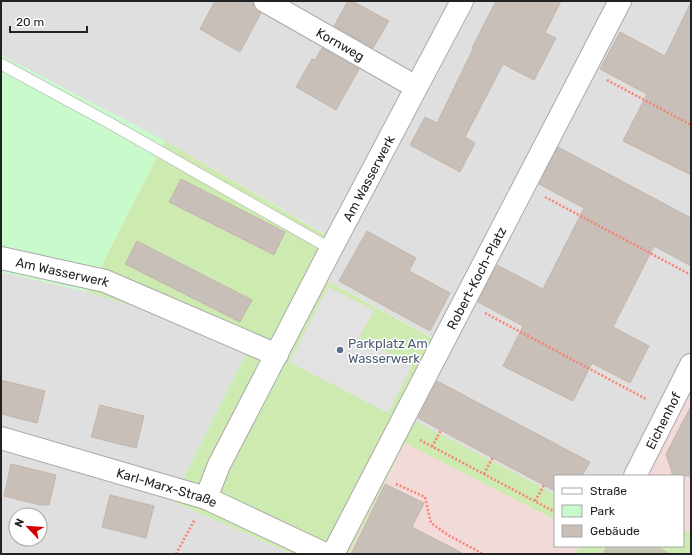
<svg xmlns="http://www.w3.org/2000/svg" width="692" height="555" font-family="Rubik,sans-serif">
<style>
.residential{fill:#e0dfdf;fill-rule:evenodd}
.commercial{fill:#f2dad9}
.construction{fill:#c7c7b4}
.grass{fill:#cdebb0}
.park{fill:#c8facc}
.parking{fill:#e2e2e2}
.building{fill:#c7bfb8;stroke:#c4b6ab}
.lines{fill:none;stroke-linecap:round;stroke-linejoin:round}
.service-casing{stroke:#a9a9a9;stroke-width:12}
.minor-casing{stroke:#a9a9a9;stroke-width:24}
.path{stroke:#fa8072;stroke-width:2.5;stroke-dasharray:2 2;stroke-linecap:butt}
.service{stroke:#fff;stroke-width:11}
.minor{stroke:#fff;stroke-width:22}
.service-dot{fill:#5c6f8a;stroke:#fff;stroke-width:1.5}
.labels{text-anchor:middle;stroke-width:3;stroke-linejoin:round;paint-order:stroke}
.street-label{font-size:13px;fill:#222;stroke:#fff}
.service-label{font-size:13px;fill:#4e5e75;stroke:#fff;text-anchor:start}
</style>
<rect width="100%" height="100%" fill="#f2efe9"/>
<!-- residential -->
<path class="residential" d="M 1,1 L 691,1 L 691,370 L 637,476 L 555,476 L 555,494 L 412,419 L 451,347 L 327,281 L 346,246 L 165,141 L 1,55 Z
M 1,272 L 88,292 L 163,316 L 246,353 L 172,501 L 292,554 L 1,554 ZM 16,515 L 40,515 L 40,539 L 16,539 Z"/>
<!-- commercial -->
<path class="commercial" d="M 691,370 L 691,533 L 683,529 L 683,476 L 637,476 Z
M 405,443 L 555,520 L 555,546 L 579,546 L 575,554 L 349,554 Z"/>
<!-- construction -->
<path class="construction" d="M 606,546 L 657,546 L 672,554 L 602,554 Z"/>
<!-- grass -->
<path class="grass" d="M 165,141 L 346,247 L 327,281 L 451,348 L 412,419 L 555,494 L 555,520 L 405,443 L 349,554 L 292,554 L 172,501 L 246,353 L 163,316 L 88,292 Z
M 683,529 L 691,533 L 691,554 L 672,554 L 657,546 L 683,546 Z
M 579,546 L 606,546 L 602,554 L 575,554 Z"/>
<!-- park -->
<path class="park" d="M 1,55 L 165,141 L 88,292 L 1,272 Z"/>
<!-- parking -->
<path class="parking" d="M 328,287 L 374,310 L 359,338 L 412,365 L 388,413 L 289,362 Z"/>
<!-- building -->
<path class="building" d="M 215,1 L 253,1 L 254,8 L 261,13 L 240,52 L 200,29 Z
M 348,1 L 352,1 L 389,21 L 373,48 L 334,26 Z
M 496,1 L 561,1 L 545,33 L 556,38 L 534,80 L 503,64 L 465,137 L 475,143 L 460,172 L 410,145 L 425,117 L 437,123 L 473,49 L 472,48 Z
M 691,2 L 691,175 L 623,141 L 647,94 L 600,69 L 620,32 L 665,56 Z
M 322,48 L 359,69 L 336,110 L 296,87 L 312,59 L 315,60 Z
M 558,147 L 691,218 L 691,266 L 654,246 L 613,327 L 649,346 L 630,383 L 592,363 L 573,401 L 503,366 L 523,326 L 478,302 L 497,265 L 543,289 L 584,208 L 539,184 Z
M 181,179 L 285,232 L 274,255 L 169,202 Z
M 367,231 L 416,258 L 409,271 L 450,293 L 430,331 L 339,281 Z
M 137,241 L 252,300 L 240,322 L 125,264 Z
M 1,380 L 45,391 L 37,423 L 1,414 Z
M 437,381 L 590,462 L 582,476 L 555,476 L 555,491 L 418,418 Z
M 100,405 L 144,416 L 136,448 L 91,437 Z
M 691,406 L 691,476 L 673,476 L 666,454 Z
M 11,464 L 56,475 L 49,505 L 40,505 L 4,496 Z
M 385,484 L 424,503 L 412,527 L 464,554 L 351,554 Z
M 110,495 L 154,506 L 146,538 L 102,527 Z"/>
<g class="lines">
<defs>
<path id="service" d="M 1,64 L 106,121 L 331,249"/>
<g id="minor">
<path id="s1" d="M 265,1 L 416,87"/>
<path id="s2" d="M 1,258 L 105,281 L 277,355"/>
<path id="s3" d="M 1,438 L 206,498 L 325,554"/>
<path id="s4" d="M 635,476 L 691,365"/>
<path id="s5" d="M 206,498 L 219,465 L 331,249 L 462,1"/>
<path id="s6" d="M 333,554 L 620,1"/>
</g>
</defs>
<!-- service casing -->
<use href="#service" class="service-casing"/>
<!-- minor casing -->
<use href="#minor" class="minor-casing"/>
<!-- path -->
<path class="path" d="M 607,80 L 691,125
M 545,197 L 691,275
M 485,313 L 646,399
M 420,440 L 555,512
M 432,447 L 441,430
M 484,474 L 493,457
M 396,484 L 425,497 L 431,523 L 448,535 L 483,554
M 535,501 L 544,485
M 176,554 L 195,519"/>
<!-- service -->
<use href="#service" class="service"/>
<!-- minor -->
<use href="#minor" class="minor"/>
</g>
<!-- markers -->
<circle class="service-dot" cx="340" cy="350" r="4"/>
<g class="labels">
<!-- street labels -->
<g class="street-label">
<text dy="5" stroke="none"><textPath href="#s1" startOffset="87">Kornweg</textPath></text>
<text dy="5" stroke="none"><textPath href="#s5" startOffset="359">Am Wasserwerk</textPath></text>
<text dy="5" stroke="none"><textPath href="#s2" startOffset="63">Am Wasserwerk</textPath></text>
<text dy="5" stroke="none"><textPath href="#s6" startOffset="311">Robert-Koch-Platz</textPath></text>
<text dy="5" stroke="none"><textPath href="#s4" startOffset="62">Eichenhof</textPath></text>
<text dy="5" stroke="none"><textPath href="#s3" startOffset="173">Karl-Marx-Straße</textPath></text>
</g>
<!-- service labels -->
<g class="service-label">
<text x="348" y="348">Parkplatz Am<tspan x="348" dy="15">Wasserwerk</tspan></text>
</g>
</g>
<!-- border -->
<rect width="692" height="555" fill="none" stroke="#222222" stroke-width="4"/>
<!-- legend -->
<rect x="554" y="475" width="130" height="72" fill="#ffffff" stroke="#a7a7a7"/>
<rect x="562" y="488" width="20" height="6" fill="#ffffff" stroke="#a7a7a7"/>
<text x="590" y="495" font-size="12" fill="#222222">Straße</text>
<rect x="562" y="505" width="20" height="12" fill="#c8facc" stroke="#a7a7a7"/>
<text x="590" y="515" font-size="12" fill="#222222">Park</text>
<rect x="562" y="525" width="20" height="12" fill="#c7bfb8" stroke="#a7a7a7"/>
<text x="590" y="535" font-size="12" fill="#222222">Gebäude</text>
<!-- north arrow -->
<g transform="translate(28 527) rotate(295)"><circle r="19" fill="#ffffff" stroke="#a7a7a7"/>
<path d="M0-3L7 15L0 10L-7 15Z" fill="#d40000"/>
<text y="-6" font-size="11" font-weight="bold" text-anchor="middle" fill="#222222">N</text>
</g>
<!-- scale -->
<path d="M10 26v6h77v-6" fill="none" stroke="#222222" stroke-width="2"/>
<text x="16" y="26" font-size="12" fill="#222222" stroke="#ffffff" stroke-width="3" paint-order="stroke">20 m</text>
</svg>
